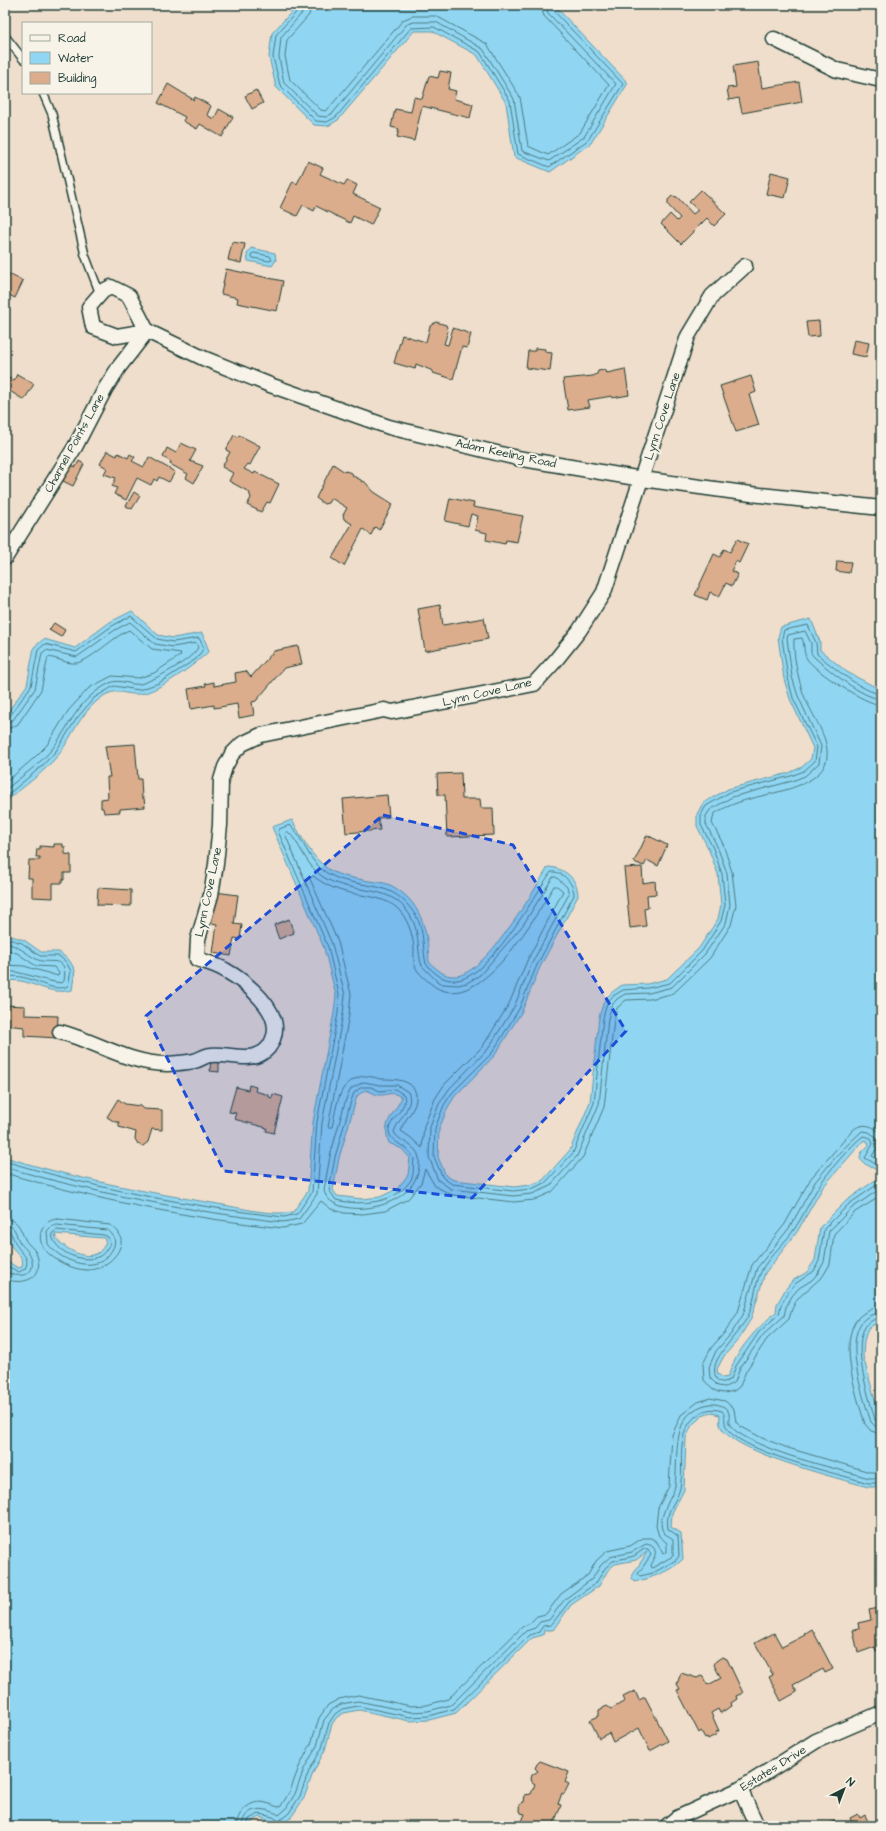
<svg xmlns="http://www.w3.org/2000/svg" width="886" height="1831" font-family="'Architects Daughter',sans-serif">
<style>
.water{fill:#90d6f2;stroke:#6399a6;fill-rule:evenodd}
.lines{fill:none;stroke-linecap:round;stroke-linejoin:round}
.shore{stroke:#4c7a80;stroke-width:1}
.building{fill:#dbad8c;stroke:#1f3d34}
.lane-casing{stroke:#1f3d34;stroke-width:10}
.street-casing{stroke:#1f3d34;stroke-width:17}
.lane{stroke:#f7f3e8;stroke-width:7}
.street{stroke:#f7f3e8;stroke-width:14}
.marked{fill:#1d4ed8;fill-opacity:0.2;stroke:#1d4ed8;stroke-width:3;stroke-dasharray:8 5;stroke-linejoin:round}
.labels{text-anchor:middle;stroke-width:4;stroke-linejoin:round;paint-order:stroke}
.street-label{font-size:12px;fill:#1f3d34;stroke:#f7f3e8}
</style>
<rect width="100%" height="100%" fill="#efdecc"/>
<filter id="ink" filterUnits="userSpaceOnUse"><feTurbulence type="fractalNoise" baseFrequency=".025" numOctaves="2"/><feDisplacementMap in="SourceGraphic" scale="8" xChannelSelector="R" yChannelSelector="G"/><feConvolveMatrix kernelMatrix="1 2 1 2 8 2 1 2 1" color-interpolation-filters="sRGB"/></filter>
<g filter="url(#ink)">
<!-- water -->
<path class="water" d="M 298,5 L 554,5 L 628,83 L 591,143 L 550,172 L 514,157 L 506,103 L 477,55 L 432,31 L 414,31 L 338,120 L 328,126 L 314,125 L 276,87 L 269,57 L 272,33 Z
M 251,248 L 275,253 L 276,260 L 272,266 L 248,261 L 247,254 Z
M 132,611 L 158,635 L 173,638 L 202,633 L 209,651 C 196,664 157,693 139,694 C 120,695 116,685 97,701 C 80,715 72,736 60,753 C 45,772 23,787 5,802 L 5,716 L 27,685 L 34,647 L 44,639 L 75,648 L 110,622 Z
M 811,619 L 820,642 L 820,650 L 847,672 L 881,690 L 881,1172 L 865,1164 L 860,1159 L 861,1153 L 869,1145 L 868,1142 L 864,1140 L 823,1187 L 797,1232 L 765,1273 L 751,1319 L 738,1340 L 724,1356 L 717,1369 L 718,1374 L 723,1378 L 728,1377 C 736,1350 756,1329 776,1312 L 777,1304 L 785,1290 L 792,1281 L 807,1272 L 815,1260 L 820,1227 L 846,1201 L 881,1176 L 881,1321 L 868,1328 L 864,1341 L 863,1356 L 881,1422 L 881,1487 L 868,1487 C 842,1479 725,1451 720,1424 C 719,1422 720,1417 720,1415 L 711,1413 L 702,1416 L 692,1425 L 686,1438 L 684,1490 L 672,1513 L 671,1527 L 681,1533 L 683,1559 C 670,1572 651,1578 634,1582 L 631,1578 L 647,1552 L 636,1560 L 615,1564 L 608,1570 L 599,1586 L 571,1605 L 553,1630 L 544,1630 L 543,1635 L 532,1638 L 456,1713 L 429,1720 L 410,1721 L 359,1710 L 344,1713 L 337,1717 L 332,1724 L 325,1750 L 313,1773 L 304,1798 L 292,1816 L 281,1826 L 260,1817 L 252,1822 L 250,1826 L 5,1826 L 5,1260 L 18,1268 L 22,1267 C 25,1257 17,1254 12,1247 C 9,1242 9,1237 5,1232 L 5,1157 C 75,1179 146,1192 218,1204 C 242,1208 270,1216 293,1212 L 308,1191 L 313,1122 L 334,1013 L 336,995 L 324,948 L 272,827 L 292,820 C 302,837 311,857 328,869 C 340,877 355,878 369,881 C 375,882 384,882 390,885 C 421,900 428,931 429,962 C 437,969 444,977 455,976 C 484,976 534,891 548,867 C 565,868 578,879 578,896 L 540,967 L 522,1011 L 495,1055 L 455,1096 L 448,1107 L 439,1129 L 438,1157 L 446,1176 L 454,1180 L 514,1187 L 530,1185 L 543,1180 L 570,1150 L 590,1102 L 599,1017 L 604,1001 L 611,993 L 622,985 L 647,984 L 667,979 L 699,948 L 718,919 L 721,905 L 718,874 L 709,850 L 697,826 L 697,814 L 703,803 L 728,789 L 789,773 L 802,767 L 811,759 L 813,748 L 790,699 L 784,679 L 778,637 L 781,627 ZM 365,1090 C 370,1091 374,1094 378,1095 C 388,1096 389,1090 402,1097 C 394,1115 381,1122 389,1143 L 402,1149 L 410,1158 L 408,1175 L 397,1189 L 380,1197 L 362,1199 L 337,1196 L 333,1190 L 339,1158 L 357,1096 ZM 55,1234 L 104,1238 L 106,1243 C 104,1246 101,1251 98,1253 C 84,1261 67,1249 57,1240 Z
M 5,934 L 24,940 L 41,952 L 59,952 L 69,960 L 75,970 L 72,990 C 53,995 39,985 21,981 C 16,980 10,981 5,980 Z"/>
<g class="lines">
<!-- shore -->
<path class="shore" d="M 300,5 L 299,9 L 276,35 L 273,57 L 280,85 L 316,121 L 327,122 L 336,117 L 411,28 L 434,27 L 480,52 L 510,101 L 518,154 L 549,167 L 588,140 L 623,84 L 552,9 L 551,5
M 305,5 L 303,12 L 281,37 L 279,57 L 284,83 L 318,116 L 326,117 L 333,113 L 407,24 L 414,22 L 436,22 L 483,49 L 514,99 L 522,151 L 549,161 L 584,137 L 616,84 L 548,13 L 546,5
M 311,5 L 309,15 L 287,40 L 285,56 L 290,80 L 321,110 L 325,111 L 329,108 L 403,20 L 412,16 L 436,16 L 487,44 L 520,97 L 528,146 L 548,155 L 580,133 L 609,85 L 544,16 L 540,5
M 254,253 L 270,256 L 272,260 L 269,261 L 253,258 L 251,255 Z
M 5,718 L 10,716 L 31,686 L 38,650 L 45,644 L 76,652 L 112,626 L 131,616 L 157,639 L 173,642 L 199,638 L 204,648 L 196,659 L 159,683 L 139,690 L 114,686 L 94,698 L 77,718 L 56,751 L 42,766 L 5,797
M 5,723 L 13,720 L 35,689 L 42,653 L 46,650 L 77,657 L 115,630 L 130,622 L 155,644 L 173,647 L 196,643 L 198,647 C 194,659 153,681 140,684 C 131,686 120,678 110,683 C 79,698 72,722 53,748 C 40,764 21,777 5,790
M 5,729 L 13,727 L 18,724 L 41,690 L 48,657 C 57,658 67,664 76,663 C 89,662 114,636 129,630 L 152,649 L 181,653 L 180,656 L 154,673 L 139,678 L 112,676 L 89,688 L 68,711 L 47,745 L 34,758 L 5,783
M 313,876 C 321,882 330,887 339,890 C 359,897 380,894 397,908 C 408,918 413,935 414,949 C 414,956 413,964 417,970 C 420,975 426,979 430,983 C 476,1023 535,917 554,886 L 557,886 L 563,891 L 527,961 L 509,1004 L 483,1046 L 444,1085 L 435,1099 L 424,1126 L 422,1148 L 410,1137 L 401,1131 C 403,1119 418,1109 416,1095 C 414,1079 394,1079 381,1079 C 378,1079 375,1077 372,1077 C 363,1074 355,1078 347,1084 C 337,1093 335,1115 332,1127 L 328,1127 L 349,1015 L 351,994 L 338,942 L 310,879 Z
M 5,938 L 22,943 L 40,956 L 59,956 L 66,962 L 71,971 L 68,986 C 54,993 36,979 21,977 C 16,976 10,976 5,977
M 5,943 C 18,945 25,953 36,959 C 48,966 69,952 64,981 L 62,983 C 41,981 27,972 5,971
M 5,949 L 17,953 L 36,966 L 54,967 L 59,973 L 58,976 L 24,966 L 5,965
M 364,1082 L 380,1085 L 397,1085 L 408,1092 C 415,1105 398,1119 394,1132 C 398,1142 417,1144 419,1158 C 424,1213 329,1222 324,1190 L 330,1156 L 346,1099 L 351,1089 Z
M 362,1087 L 371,1087 L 380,1091 L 395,1089 L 404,1095 C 409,1108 388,1119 389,1132 C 390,1143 410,1146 414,1159 C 413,1164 414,1173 412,1178 C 398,1204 361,1206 336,1200 L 329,1190 L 335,1157 L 351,1101 L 354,1093 Z
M 881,1134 C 874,1125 862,1122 853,1130 L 811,1178 L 785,1224 L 752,1265 L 738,1312 L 726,1331 L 711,1348 L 703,1364 L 704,1380 L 712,1389 L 718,1392 L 724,1393 L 734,1391 L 740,1386 L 746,1371 L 767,1339 L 789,1319 L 792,1309 L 797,1299 L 823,1276 L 830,1264 L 834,1234 L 855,1212 L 881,1196
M 5,1161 C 96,1189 189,1206 284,1217 L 297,1214 L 312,1192 L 317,1122 L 338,1013 L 339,994 L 328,947 L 278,831 L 279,829 L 290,825 C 304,838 307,861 327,873 C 356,891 388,877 411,909 C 415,914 418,919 420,925 C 424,938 423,951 426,964 C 434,973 444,982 457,980 C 489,977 533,898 551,872 C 563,871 574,884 574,895 L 537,965 L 519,1009 L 492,1053 L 452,1093 L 444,1105 L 435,1128 L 434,1157 L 443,1178 L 452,1184 L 513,1191 L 531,1189 L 545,1183 L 573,1153 L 594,1103 L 603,1018 L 607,1003 L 613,996 L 623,990 L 648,988 L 670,983 L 702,951 L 721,921 L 725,905 L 722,874 L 713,848 L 701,825 L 701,815 L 706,806 L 730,792 L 791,776 L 804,771 L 815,761 L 817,747 L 793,698 L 788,678 L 782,638 L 784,630 L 808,625 L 816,643 L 817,654 C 832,666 862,692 881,694
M 881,1161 L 872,1156 L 878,1146 L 876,1137 L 869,1132 L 862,1131 L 839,1153 L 815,1182 L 790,1227 L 757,1268 L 743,1315 L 731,1334 L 716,1351 L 709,1367 L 710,1378 L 718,1386 L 725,1387 L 735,1382 L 740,1368 L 763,1335 L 784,1316 L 786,1307 L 792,1296 L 799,1288 L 812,1280 L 818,1273 L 824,1262 L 829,1231 L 852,1208 L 881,1188
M 5,1167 C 96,1194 189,1211 283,1222 L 299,1219 L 317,1194 L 322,1123 L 343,1014 L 345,995 L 332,944 L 285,834 L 287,831 C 301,843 304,864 323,877 C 354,897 394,880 413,921 C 420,936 417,953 422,966 L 438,982 L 443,984 L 458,985 L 467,983 L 480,975 L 523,925 L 553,877 L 556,877 L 567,887 L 569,894 L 532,963 L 514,1007 L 488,1049 L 449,1089 L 439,1104 L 430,1127 L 429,1157 L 438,1180 L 451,1189 L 513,1196 L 532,1194 L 549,1187 L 577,1156 L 599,1104 L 608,1019 L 612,1005 L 617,999 L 625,994 L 649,993 L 672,987 L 705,954 L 726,923 L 730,905 L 727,873 L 717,846 L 706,824 L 706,816 L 710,810 L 732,797 L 792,781 L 805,776 L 819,763 L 821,746 L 798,696 L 792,677 L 787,638 L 788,635 L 805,631 L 811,643 L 811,653 L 814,657 C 829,670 862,698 881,699
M 881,1167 L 865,1158 L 873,1144 L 871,1138 L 863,1136 C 851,1145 827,1173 819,1186 C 810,1200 803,1217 793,1231 C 785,1243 766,1259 761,1272 C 754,1286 755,1304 747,1318 C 738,1333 725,1345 717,1360 C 711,1373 716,1389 731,1379 L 736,1366 L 759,1332 L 779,1314 L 781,1305 L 788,1293 L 795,1284 L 814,1271 L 819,1261 L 824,1229 L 849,1204 L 881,1182
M 5,1173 C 95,1200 189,1218 283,1228 L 302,1224 L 321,1201 L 331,1209 L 344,1213 L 363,1214 L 385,1211 L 408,1199 L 421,1183 L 425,1169 L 435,1186 L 452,1195 L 514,1202 L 534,1200 L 552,1192 L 583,1157 L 604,1107 L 614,1020 L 617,1008 L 626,1000 L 650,999 L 671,994 L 677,990 L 710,958 L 731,925 L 736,905 L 732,872 L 723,844 L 712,823 L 714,814 C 745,794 778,797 808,781 C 849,759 813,721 803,693 C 798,677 793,656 794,639 L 802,638 C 805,645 803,653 807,659 C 816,672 865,704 881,705
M 5,1219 C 19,1219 20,1229 25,1239 C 29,1247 36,1248 38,1259 C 43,1281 20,1285 5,1279
M 58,1219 L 110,1225 C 137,1240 109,1271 86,1270 C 71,1269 55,1261 45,1250 C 35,1238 42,1219 58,1219 Z
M 5,1225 C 17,1225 15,1235 20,1243 C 25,1249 31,1252 32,1261 C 35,1278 15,1278 5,1271
M 57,1225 L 107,1230 C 113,1233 116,1240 114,1246 C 112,1251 107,1258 102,1261 C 85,1270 59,1259 48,1244 L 47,1231 L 51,1227 Z
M 5,1230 C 13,1231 12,1238 16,1244 C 21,1254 31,1257 25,1269 L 19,1272 L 5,1265
M 57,1230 L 104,1235 L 108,1237 L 110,1244 C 107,1248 104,1254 100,1256 C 84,1265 53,1252 52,1234 Z
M 881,1307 C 874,1307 870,1310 864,1313 C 834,1331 857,1397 865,1424 L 871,1431 L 881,1434
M 881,1313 C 834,1315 863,1397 871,1422 L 875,1426 L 881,1428
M 881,1318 C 841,1321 870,1398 875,1420 L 877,1422 L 881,1423
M 236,1826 C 237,1814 247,1803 259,1802 C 266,1802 272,1805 278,1807 L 281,1806 L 290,1791 L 299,1767 L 311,1744 L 319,1718 L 328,1705 L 339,1699 L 358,1695 L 411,1706 L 427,1705 L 448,1699 L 522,1627 L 530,1623 L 537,1616 L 546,1614 L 561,1594 L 588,1575 L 596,1561 L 607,1551 L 630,1546 L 643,1538 L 651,1538 L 657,1542 L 663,1554 L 667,1552 L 667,1543 L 659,1536 L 656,1526 L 658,1508 L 669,1486 L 672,1435 L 681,1415 L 698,1402 L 710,1398 L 725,1401 L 734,1409 L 736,1422 L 740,1426 L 762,1438 L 788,1448 L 870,1472 L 881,1472
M 242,1826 C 244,1805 266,1807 279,1815 L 285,1810 L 295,1794 L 304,1769 L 317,1746 L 324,1720 L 332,1710 L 341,1704 L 358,1701 L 411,1712 L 428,1711 L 451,1705 L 526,1631 L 535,1628 L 540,1622 L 549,1620 L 565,1599 L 592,1579 L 601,1565 L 610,1557 L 632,1552 L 646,1544 C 659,1546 656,1557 651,1565 L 652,1568 L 673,1556 L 673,1539 C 671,1537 668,1536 665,1534 C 653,1522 673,1497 675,1486 C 679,1457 669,1412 709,1404 C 716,1403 728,1406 729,1414 C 730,1417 728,1420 729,1423 C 730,1426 735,1430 737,1432 C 772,1455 828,1466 869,1478 L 881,1478
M 247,1826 L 249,1819 L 259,1814 L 273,1817 L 279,1821 L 289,1813 L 300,1796 L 309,1771 L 322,1748 L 329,1723 L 335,1714 L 342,1709 L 358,1706 L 410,1717 L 429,1716 L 454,1709 L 530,1635 L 539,1632 L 543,1626 L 551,1625 L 569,1602 L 596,1583 L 605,1568 L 613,1561 L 634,1556 L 644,1549 L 648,1549 L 651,1555 L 638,1574 L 640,1576 L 653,1573 L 676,1560 L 679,1556 L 678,1536 L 668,1529 C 665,1508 676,1505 680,1488 C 685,1463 674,1435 696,1416 C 704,1409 712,1408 722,1411 C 728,1418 720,1424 733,1435 C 762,1457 832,1472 868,1483 L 881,1483"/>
</g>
<!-- building -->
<path class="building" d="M 758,62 L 762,88 L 799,82 L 802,102 L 742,113 L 739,98 L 729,100 L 727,88 L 736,87 L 733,66 Z
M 440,71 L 451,73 L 448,89 L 456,91 L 454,99 L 473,104 L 470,118 L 422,106 L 414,141 L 397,137 L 399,129 L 391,127 L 395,109 L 411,112 L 414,97 L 422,99 L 429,76 L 438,78 Z
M 168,84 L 194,100 L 195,97 L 211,106 L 207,115 L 214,119 L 219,109 L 233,117 L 222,137 L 200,124 L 197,129 L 183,121 L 185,117 L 158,103 Z
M 256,90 L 263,103 L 252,109 L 245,96 Z
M 308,161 L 323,168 L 320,174 L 344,185 L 347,180 L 357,185 L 353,194 L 380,207 L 371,225 L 353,216 L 350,223 L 316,206 L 314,211 L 303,205 L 297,216 L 280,208 L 293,181 L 297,184 Z
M 771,172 L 790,177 L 785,198 L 766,194 Z
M 701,190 L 726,214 L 714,226 L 707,218 L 681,244 L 661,224 L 670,214 L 677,221 L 680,218 L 668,205 L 668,200 L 672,196 L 677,197 L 693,214 L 698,210 L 689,202 Z
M 232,242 L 245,244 L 241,263 L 228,260 Z
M 226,269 L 283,281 L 277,311 L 237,303 L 238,298 L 221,294 Z
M 5,272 L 23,281 L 15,298 L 5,293 Z
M 819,321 L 820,336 L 808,337 L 806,322 Z
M 436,322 L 446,325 L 448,331 L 444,344 L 448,345 L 453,328 L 471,334 L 467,348 L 462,347 L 453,379 L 433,373 L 433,371 L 416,364 L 415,369 L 394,363 L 402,335 L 426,342 L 430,326 Z
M 854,340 L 869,343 L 866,357 L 851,354 Z
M 535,348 L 545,349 L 545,352 L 552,353 L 550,371 L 526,368 L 528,351 L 535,351 Z
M 625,369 L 629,395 L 612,398 L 612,396 L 588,400 L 590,407 L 568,410 L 563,379 L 593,376 L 597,374 L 598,371 L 604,370 L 607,373 Z
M 17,374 L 34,384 L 24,400 L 5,388 L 5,376 L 14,381 Z
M 751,376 L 756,392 L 749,395 L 759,425 L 736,432 L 720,386 Z
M 234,435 L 238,437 L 239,435 L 260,446 L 250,465 L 248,464 L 244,469 L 254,474 L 255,472 L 279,484 L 270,503 L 267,502 L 261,512 L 247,505 L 251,498 L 249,492 L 229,481 L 233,473 L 222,467 L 230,452 L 226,450 Z
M 181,443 L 196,450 L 190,461 L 203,466 L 194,483 L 186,478 L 188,474 L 170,464 L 171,462 L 163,457 L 167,448 L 176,453 Z
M 107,451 L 117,456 L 118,453 L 128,458 L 130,454 L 135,457 L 132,461 L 144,467 L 149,457 L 175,472 L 169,482 L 159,477 L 157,481 L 154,479 L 151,485 L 137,478 L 126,500 L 114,494 L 117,488 L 112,486 L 116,478 L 104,474 L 107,468 L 100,464 Z
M 79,461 L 84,464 L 73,486 L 63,481 L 71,465 L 76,467 Z
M 333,464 L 345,472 L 345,471 L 352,473 L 353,476 L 361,480 L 362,482 L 364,481 L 374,492 L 393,504 L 379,530 L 375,527 L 371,535 L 363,529 L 344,566 L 332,558 L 352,524 L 344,519 L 343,515 L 347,508 L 331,498 L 328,503 L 324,504 L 316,498 Z
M 134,492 L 140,496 L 132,509 L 126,506 Z
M 450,498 L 474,503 L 473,507 L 523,516 L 517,542 L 506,540 L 505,544 L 486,540 L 487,533 L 475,530 L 478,516 L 471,514 L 468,526 L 445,521 Z
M 737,539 L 748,544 L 739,563 L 736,561 L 731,571 L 738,574 L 732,586 L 726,583 L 719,597 L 710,592 L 707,600 L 695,595 L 714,554 L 720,557 L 724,549 L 730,552 Z
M 837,561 L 851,562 L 849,573 L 836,571 Z
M 440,605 L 443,625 L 484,618 L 488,639 L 425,651 L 418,609 Z
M 54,623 L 65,630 L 61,637 L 49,630 Z
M 298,646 L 302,664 L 284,668 L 256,701 L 252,702 L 254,715 L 239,718 L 237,704 L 214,708 L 214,705 L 191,709 L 188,689 L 206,686 L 205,684 L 214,682 L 214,686 L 236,682 L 235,673 L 246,671 L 251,677 L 274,651 Z
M 135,744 L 138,779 L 141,779 L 142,798 L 144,798 L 145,807 L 120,809 L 120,812 L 104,813 L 103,808 L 101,808 L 101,799 L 108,798 L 107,777 L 110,777 L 105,746 Z
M 461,773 L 462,799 L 480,799 L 481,808 L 493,808 L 494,835 L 447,837 L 445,795 L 438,795 L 437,774 Z
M 387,795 L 389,817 L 378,818 L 380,830 L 346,833 L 343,799 Z
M 647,835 L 667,845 L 658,866 L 647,860 L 644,866 L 634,862 Z
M 54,844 L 63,844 L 63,847 L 65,847 L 65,854 L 71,855 L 71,873 L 64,873 L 64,880 L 62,880 L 62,883 L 53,883 L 53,898 L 32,897 L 32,878 L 28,878 L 29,860 L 40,860 L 40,857 L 36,857 L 37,849 L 40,849 L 40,846 L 54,847 Z
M 642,867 L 643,883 L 655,881 L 656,894 L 647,895 L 648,908 L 644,909 L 646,926 L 630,928 L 624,868 Z
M 98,888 L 131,890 L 131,906 L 97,905 Z
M 215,892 L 238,895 L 234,924 L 242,925 L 240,939 L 234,938 L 231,956 L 213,953 L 217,924 L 210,923 Z
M 289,919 L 294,933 L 279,939 L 274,925 Z
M 5,1005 L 25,1006 L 25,1015 L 58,1016 L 57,1038 L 24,1036 L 24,1027 L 5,1025 Z
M 211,1056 L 219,1056 L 219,1072 L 210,1071 Z
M 249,1085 L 256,1087 L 255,1091 L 269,1095 L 269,1097 L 272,1098 L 273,1094 L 283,1097 L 274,1133 L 266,1131 L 267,1128 L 234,1119 L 236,1113 L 229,1112 L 236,1087 L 248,1090 Z
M 118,1099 L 125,1104 L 140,1106 L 143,1109 L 162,1110 L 162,1130 L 152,1129 L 148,1142 L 143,1146 L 138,1144 L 135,1139 L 136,1132 L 119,1127 L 119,1122 L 115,1122 L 107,1117 Z
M 879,1608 L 881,1611 L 881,1650 L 876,1651 L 875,1647 L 858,1653 L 853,1630 L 859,1629 L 858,1623 L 871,1620 L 869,1610 Z
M 812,1629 L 833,1669 L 825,1673 L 823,1669 L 793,1685 L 797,1692 L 781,1701 L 769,1677 L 773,1675 L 755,1643 L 774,1633 L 782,1647 L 805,1635 L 804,1634 Z
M 722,1657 L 727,1659 L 743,1693 L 736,1696 L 737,1699 L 731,1703 L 732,1706 L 720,1713 L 718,1709 L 711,1713 L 719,1731 L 716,1732 L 717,1734 L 708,1739 L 707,1737 L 705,1738 L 701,1731 L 699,1733 L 677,1690 L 680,1689 L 677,1684 L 681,1673 L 697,1678 L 701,1676 L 703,1677 L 706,1683 L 710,1684 L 721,1678 L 714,1665 L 716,1661 Z
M 635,1691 L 639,1700 L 645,1697 L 668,1741 L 650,1751 L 639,1728 L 613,1742 L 609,1733 L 599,1738 L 590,1720 L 599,1716 L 599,1710 L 607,1706 L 611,1709 L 625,1701 L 623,1697 Z
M 540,1761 L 569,1772 L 565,1782 L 569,1784 L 564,1794 L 562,1793 L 558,1804 L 561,1805 L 553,1826 L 520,1826 L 525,1814 L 521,1813 L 519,1807 L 521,1803 L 524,1802 L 525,1795 L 531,1794 L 535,1784 L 532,1782 L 531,1779 L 532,1775 L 538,1771 L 535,1768 L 537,1764 Z
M 858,1814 L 860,1818 L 865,1815 L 870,1826 L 840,1826 L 846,1823 L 848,1825 L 852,1823 L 850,1818 Z
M 834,1821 L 837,1826 L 825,1826 Z"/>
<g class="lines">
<defs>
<path id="lane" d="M 5,36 L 23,59
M 43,93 L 52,114 L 85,255 L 100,294"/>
<path id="street" d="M 774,39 L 837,70 L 881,80
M 147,331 L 129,296 L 111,287 L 103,291 L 89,307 L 93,327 L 117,336 L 147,331 L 203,358 L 270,385 L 389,427 L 517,458 L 642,479 L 751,494 L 881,508
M 5,558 L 75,447 L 105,389 L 119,367 L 147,331
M 60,1032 C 96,1041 128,1064 167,1064 C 175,1063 186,1063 194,1061 C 200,1060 205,1055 211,1055 C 227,1053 248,1062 262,1053 C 267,1050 271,1045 273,1039 C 284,1012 246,982 225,970 C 217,965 206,962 197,959 L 198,939 L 211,895 L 216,864 L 220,825 L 221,780 L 225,767 L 232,754 L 242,744 L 261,735 L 384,710 L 392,712 L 534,684 L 555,661 L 579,631 L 604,592 L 688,336 L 712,296 L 745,266
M 740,1789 L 757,1826
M 667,1826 L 677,1818 L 740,1789 L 816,1741 L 881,1713"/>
</defs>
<!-- lane casing -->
<use href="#lane" class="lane-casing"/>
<!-- street casing -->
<use href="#street" class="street-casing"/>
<!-- lane -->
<use href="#lane" class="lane"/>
<!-- street -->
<use href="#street" class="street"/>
</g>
</g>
<!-- marked area -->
<path class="marked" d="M 383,815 L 513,845 L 626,1031 L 472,1198 L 224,1171 L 146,1016 Z"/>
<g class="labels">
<!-- street labels -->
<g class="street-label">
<text transform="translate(662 416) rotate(-72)" y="4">Lynn Cove Lane</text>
<text transform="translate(74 443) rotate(-61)" y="4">Channel Points Lane</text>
<text transform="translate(506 453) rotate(12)" y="4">Adam Keeling Road</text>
<text transform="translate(487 692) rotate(-13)" y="4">Lynn Cove Lane</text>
<text transform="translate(208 892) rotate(-78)" y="4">Lynn Cove Lane</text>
<text transform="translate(773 1768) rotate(-32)" y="4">Estates Drive</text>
</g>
</g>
<!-- margin -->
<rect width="886" height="1831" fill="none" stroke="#f7f3e8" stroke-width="20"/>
<rect x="10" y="10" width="866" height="1811" fill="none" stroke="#1f3d34" stroke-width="1.5" filter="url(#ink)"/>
<!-- legend -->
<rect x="22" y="22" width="130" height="72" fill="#f7f3e8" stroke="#a1aaa0"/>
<rect x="30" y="35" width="20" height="6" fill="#f7f3e8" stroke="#a1aaa0"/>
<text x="58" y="42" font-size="12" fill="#1f3d34">Road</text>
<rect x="30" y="52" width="20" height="12" fill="#90d6f2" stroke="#a1aaa0"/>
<text x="58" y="62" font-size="12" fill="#1f3d34">Water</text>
<rect x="30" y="72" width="20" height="12" fill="#dbad8c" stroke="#a1aaa0"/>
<text x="58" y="82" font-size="12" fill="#1f3d34">Building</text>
<!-- north arrow -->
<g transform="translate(844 1789) rotate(42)" stroke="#f7f3e8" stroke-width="3" paint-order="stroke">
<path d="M0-3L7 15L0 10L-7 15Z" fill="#1f3d34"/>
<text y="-6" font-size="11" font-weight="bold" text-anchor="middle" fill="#1f3d34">N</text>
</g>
</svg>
